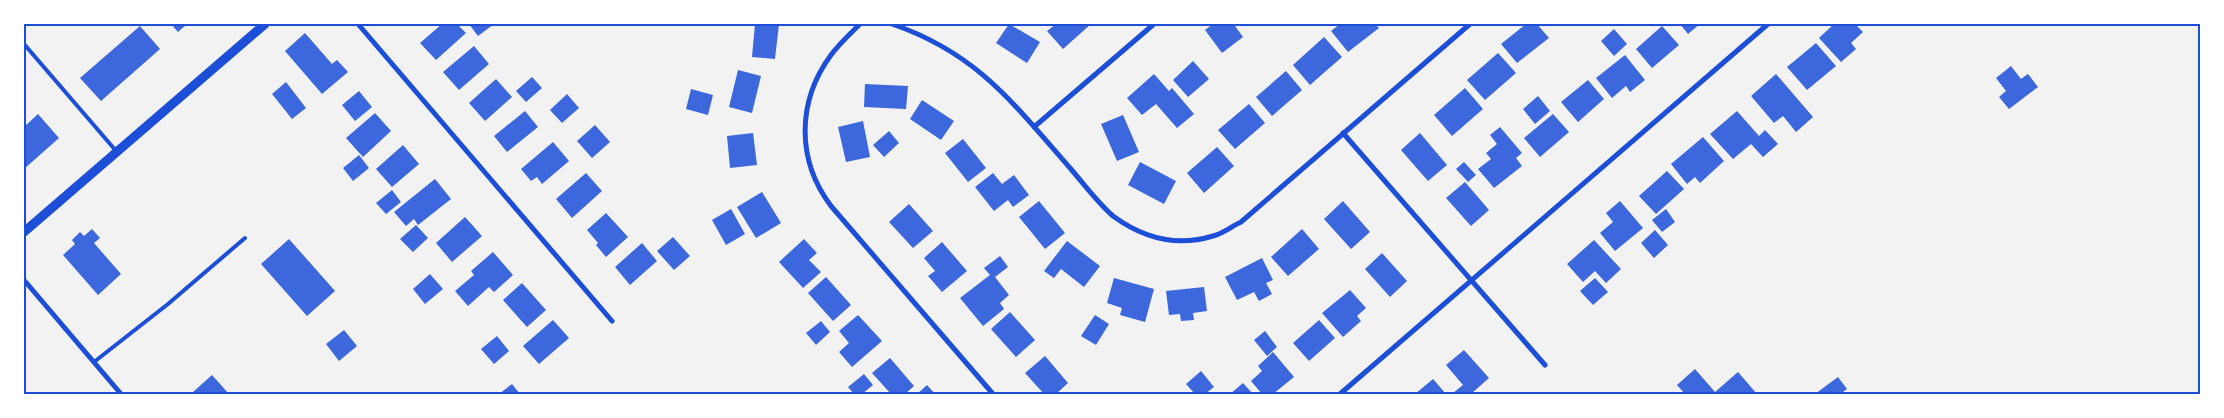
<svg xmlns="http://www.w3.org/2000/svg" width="2224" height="418" font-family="Arial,sans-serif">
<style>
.building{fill:#3d67dc}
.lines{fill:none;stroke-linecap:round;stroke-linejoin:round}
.service{stroke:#1d4ed8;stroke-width:4}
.minor{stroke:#1d4ed8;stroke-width:5}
.tertiary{stroke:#1d4ed8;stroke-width:9}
.neatline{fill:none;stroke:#1d4ed8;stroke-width:2}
</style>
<rect width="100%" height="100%" fill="#f2f2f2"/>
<!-- building -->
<path class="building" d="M 171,24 L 187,24 L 178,32 Z
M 442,24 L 457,24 L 466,33 L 436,60 L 420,43 Z
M 469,24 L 494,24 L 478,36 Z
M 755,24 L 779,24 L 775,59 L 752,57 Z
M 1009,24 L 1040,42 L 1027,63 L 996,43 Z
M 1056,24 L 1091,24 L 1063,49 L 1047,31 Z
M 1213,24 L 1239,24 L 1235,26 L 1243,37 L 1222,53 L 1205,30 Z
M 1340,24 L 1375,24 L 1379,28 L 1348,52 L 1331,31 Z
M 1526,24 L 1537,24 L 1549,38 L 1517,63 L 1501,44 Z
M 1680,24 L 1700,24 L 1688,34 Z
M 1834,24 L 1855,24 L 1863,32 L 1851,43 L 1856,49 L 1841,62 L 1819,38 Z
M 140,26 L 160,49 L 101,101 L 80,78 Z
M 1662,26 L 1679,45 L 1652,68 L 1636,49 Z
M 1614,29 L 1627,44 L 1614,56 L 1601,41 Z
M 305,33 L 332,64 L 337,60 L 348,72 L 322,94 L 285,51 Z
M 1324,37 L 1342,57 L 1310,85 L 1293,65 Z
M 1816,43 L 1836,66 L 1807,90 L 1787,67 Z
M 474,46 L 489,64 L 459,90 L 443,72 Z
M 1498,53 L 1516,73 L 1485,100 L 1467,80 Z
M 1625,55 L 1645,80 L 1630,92 L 1626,86 L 1612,98 L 1596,78 Z
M 1193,61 L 1209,79 L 1188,97 L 1173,80 Z
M 2011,66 L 2021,79 L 2028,74 L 2038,87 L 2009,109 L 1999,97 L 2006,91 L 1996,78 Z
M 738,70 L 761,76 L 752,113 L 729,107 Z
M 1286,71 L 1302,90 L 1272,116 L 1256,97 Z
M 1154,74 L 1169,91 L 1172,88 L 1194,114 L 1177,128 L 1156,104 L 1142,115 L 1127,98 Z
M 1776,74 L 1813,117 L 1796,132 L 1783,116 L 1774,123 L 1751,96 Z
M 532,77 L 542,88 L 526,102 L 516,91 Z
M 496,79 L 512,97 L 485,121 L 469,103 Z
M 1588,80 L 1604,99 L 1578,122 L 1561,102 Z
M 286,82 L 306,108 L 292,119 L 272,94 Z
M 865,84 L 908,86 L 906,109 L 864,107 Z
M 1465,88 L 1483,109 L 1452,136 L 1434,115 Z
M 691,89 L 713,95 L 708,115 L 686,109 Z
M 359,91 L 372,107 L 355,121 L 342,105 Z
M 567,94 L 579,108 L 562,123 L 550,110 Z
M 1538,96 L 1550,111 L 1535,124 L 1523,109 Z
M 922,100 L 954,121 L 941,140 L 910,119 Z
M 1249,104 L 1265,123 L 1235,149 L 1218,130 Z
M 525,111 L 538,127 L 507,152 L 494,136 Z
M 1737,111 L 1759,136 L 1765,130 L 1778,144 L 1763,157 L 1751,144 L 1733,159 L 1710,134 Z
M 375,113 L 391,131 L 363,157 L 346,138 Z
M 38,114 L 59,138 L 24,169 L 24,127 Z
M 1553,114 L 1569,132 L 1540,157 L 1524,138 Z
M 1123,115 L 1139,152 L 1117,161 L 1101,124 Z
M 863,121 L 870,157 L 846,162 L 838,127 Z
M 595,125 L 610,142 L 592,158 L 577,141 Z
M 1500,127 L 1522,153 L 1516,158 L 1522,166 L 1494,188 L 1478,169 L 1491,159 L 1486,153 L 1497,144 L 1490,135 Z
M 889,131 L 899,143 L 884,157 L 873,145 Z
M 753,133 L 757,165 L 730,168 L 727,136 Z
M 1420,133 L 1447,165 L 1428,181 L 1401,150 Z
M 1703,137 L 1724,161 L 1700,183 L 1695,177 L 1687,184 L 1671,164 Z
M 963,139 L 986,168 L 968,182 L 945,153 Z
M 553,142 L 569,161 L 542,184 L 537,177 L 531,181 L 521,169 Z
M 403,145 L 419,164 L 392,187 L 376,169 Z
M 1217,147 L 1234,166 L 1204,193 L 1187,173 Z
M 359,155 L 369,168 L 353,181 L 343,168 Z
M 1140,162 L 1176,181 L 1164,204 L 1128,185 Z
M 1464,162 L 1476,175 L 1468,182 L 1456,169 Z
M 1667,171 L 1684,189 L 1656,214 L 1639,196 Z
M 586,173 L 602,191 L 572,218 L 556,199 Z
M 993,173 L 1002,184 L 1014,175 L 1029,195 L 1013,207 L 1008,200 L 994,211 L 975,187 Z
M 435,179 L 451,199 L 418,225 L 414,219 L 406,226 L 394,212 Z
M 1465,182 L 1489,210 L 1471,226 L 1446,198 Z
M 392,190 L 401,202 L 386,214 L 376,203 Z
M 762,192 L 781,223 L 756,238 L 737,207 Z
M 1039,201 L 1065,233 L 1045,249 L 1019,217 Z
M 1343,201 L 1370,232 L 1351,249 L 1324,219 Z
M 1620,201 L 1643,228 L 1615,251 L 1600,233 L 1613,222 L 1606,213 Z
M 909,204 L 933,231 L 913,248 L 889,222 Z
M 731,209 L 745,234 L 726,245 L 712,220 Z
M 1666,209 L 1675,222 L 1662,232 L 1652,220 Z
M 606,213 L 628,237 L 606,257 L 596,245 L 598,243 L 587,230 Z
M 465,217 L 482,236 L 452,262 L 436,243 Z
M 416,225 L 428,238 L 413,252 L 400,239 Z
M 92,229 L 100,238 L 94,243 L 121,274 L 98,295 L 63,255 L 75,244 L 72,240 L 80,232 L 84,236 Z
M 1302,229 L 1319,249 L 1288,276 L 1271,257 Z
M 1655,230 L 1668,245 L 1654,258 L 1641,243 Z
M 673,237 L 690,256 L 674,270 L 657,251 Z
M 289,239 L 335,291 L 307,316 L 261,264 Z
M 804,239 L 817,253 L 809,260 L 821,272 L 803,288 L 779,262 Z
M 1594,240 L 1621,269 L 1606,283 L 1595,271 L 1583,282 L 1567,264 Z
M 1067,241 L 1100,266 L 1084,287 L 1061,269 L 1054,278 L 1044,271 Z
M 942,242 L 967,271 L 942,292 L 928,276 L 935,271 L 924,258 Z
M 642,243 L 657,261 L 630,285 L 615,267 Z
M 493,252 L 513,275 L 494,292 L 489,287 L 468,306 L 455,291 L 474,275 L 471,271 Z
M 1382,253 L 1407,281 L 1390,297 L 1365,269 Z
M 1000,256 L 1008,267 L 995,277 L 1009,295 L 1000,303 L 1004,309 L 983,326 L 960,298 L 990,275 L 984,268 Z
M 1262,258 L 1273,280 L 1266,283 L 1272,294 L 1259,301 L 1254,292 L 1237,300 L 1225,277 Z
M 430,274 L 443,289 L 425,304 L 413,289 Z
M 826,277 L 851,305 L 833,321 L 808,293 Z
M 1114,278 L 1154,289 L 1145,322 L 1120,315 L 1122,308 L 1107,303 Z
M 1595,278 L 1608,292 L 1593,305 L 1580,291 Z
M 522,283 L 546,310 L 527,327 L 503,300 Z
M 1204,287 L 1207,311 L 1193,313 L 1194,320 L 1181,321 L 1180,314 L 1169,315 L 1166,291 Z
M 1350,290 L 1366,308 L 1357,316 L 1361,321 L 1343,337 L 1322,313 Z
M 1010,312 L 1035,340 L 1016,357 L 991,329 Z
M 858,315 L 882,341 L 852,367 L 839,352 L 849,343 L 839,331 Z
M 1095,315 L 1109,324 L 1096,345 L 1081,336 Z
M 553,320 L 569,338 L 539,364 L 523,346 Z
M 1319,320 L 1335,338 L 1309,361 L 1293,343 Z
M 821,321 L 830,332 L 816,345 L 806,333 Z
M 344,330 L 357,346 L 339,361 L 326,344 Z
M 1265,331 L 1277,347 L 1267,356 L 1254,340 Z
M 497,336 L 509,351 L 494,364 L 481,349 Z
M 1464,350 L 1489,378 L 1472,393 L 1473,394 L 1455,394 L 1453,393 L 1463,385 L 1446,365 Z
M 1273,352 L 1294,377 L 1273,394 L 1262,394 L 1251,381 L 1262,371 L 1258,366 Z
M 1045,356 L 1068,383 L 1056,394 L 1044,394 L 1025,373 Z
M 890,358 L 914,386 L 905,394 L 891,394 L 872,373 Z
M 1695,369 L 1715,392 L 1738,372 L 1757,394 L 1685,394 L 1677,385 Z
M 1201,371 L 1214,387 L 1205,394 L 1195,394 L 1186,384 Z
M 864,374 L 873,385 L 862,394 L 854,394 L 848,387 Z
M 212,375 L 229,394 L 196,394 L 193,392 Z
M 1838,377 L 1847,389 L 1840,394 L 1815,394 Z
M 1433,379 L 1446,394 L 1415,394 Z
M 1243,383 L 1253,394 L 1230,394 Z
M 512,384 L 520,394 L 499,394 Z
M 927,385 L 935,394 L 917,394 Z"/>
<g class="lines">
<!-- service -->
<path class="service" d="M 24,44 L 117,152
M 94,362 L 168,304 L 245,238"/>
<!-- minor -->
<path class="minor" d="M 358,24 L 612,321
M 860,24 C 850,34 839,44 831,55 C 797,101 796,160 831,206 L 993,394
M 892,24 C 977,53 1013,103 1070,168 C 1084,184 1097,202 1113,216 C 1143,238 1177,247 1213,236 C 1224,233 1232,226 1241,222 L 1470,24
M 1034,127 L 1154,24
M 1343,133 L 1545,365
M 24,280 L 121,394
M 1340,394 L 1768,24"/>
<!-- tertiary -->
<path class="tertiary" d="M 24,232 L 265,24"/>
</g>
<!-- border -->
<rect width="2224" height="418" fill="none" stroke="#ffffff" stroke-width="50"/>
<rect x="25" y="25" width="2174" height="368" class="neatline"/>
</svg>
